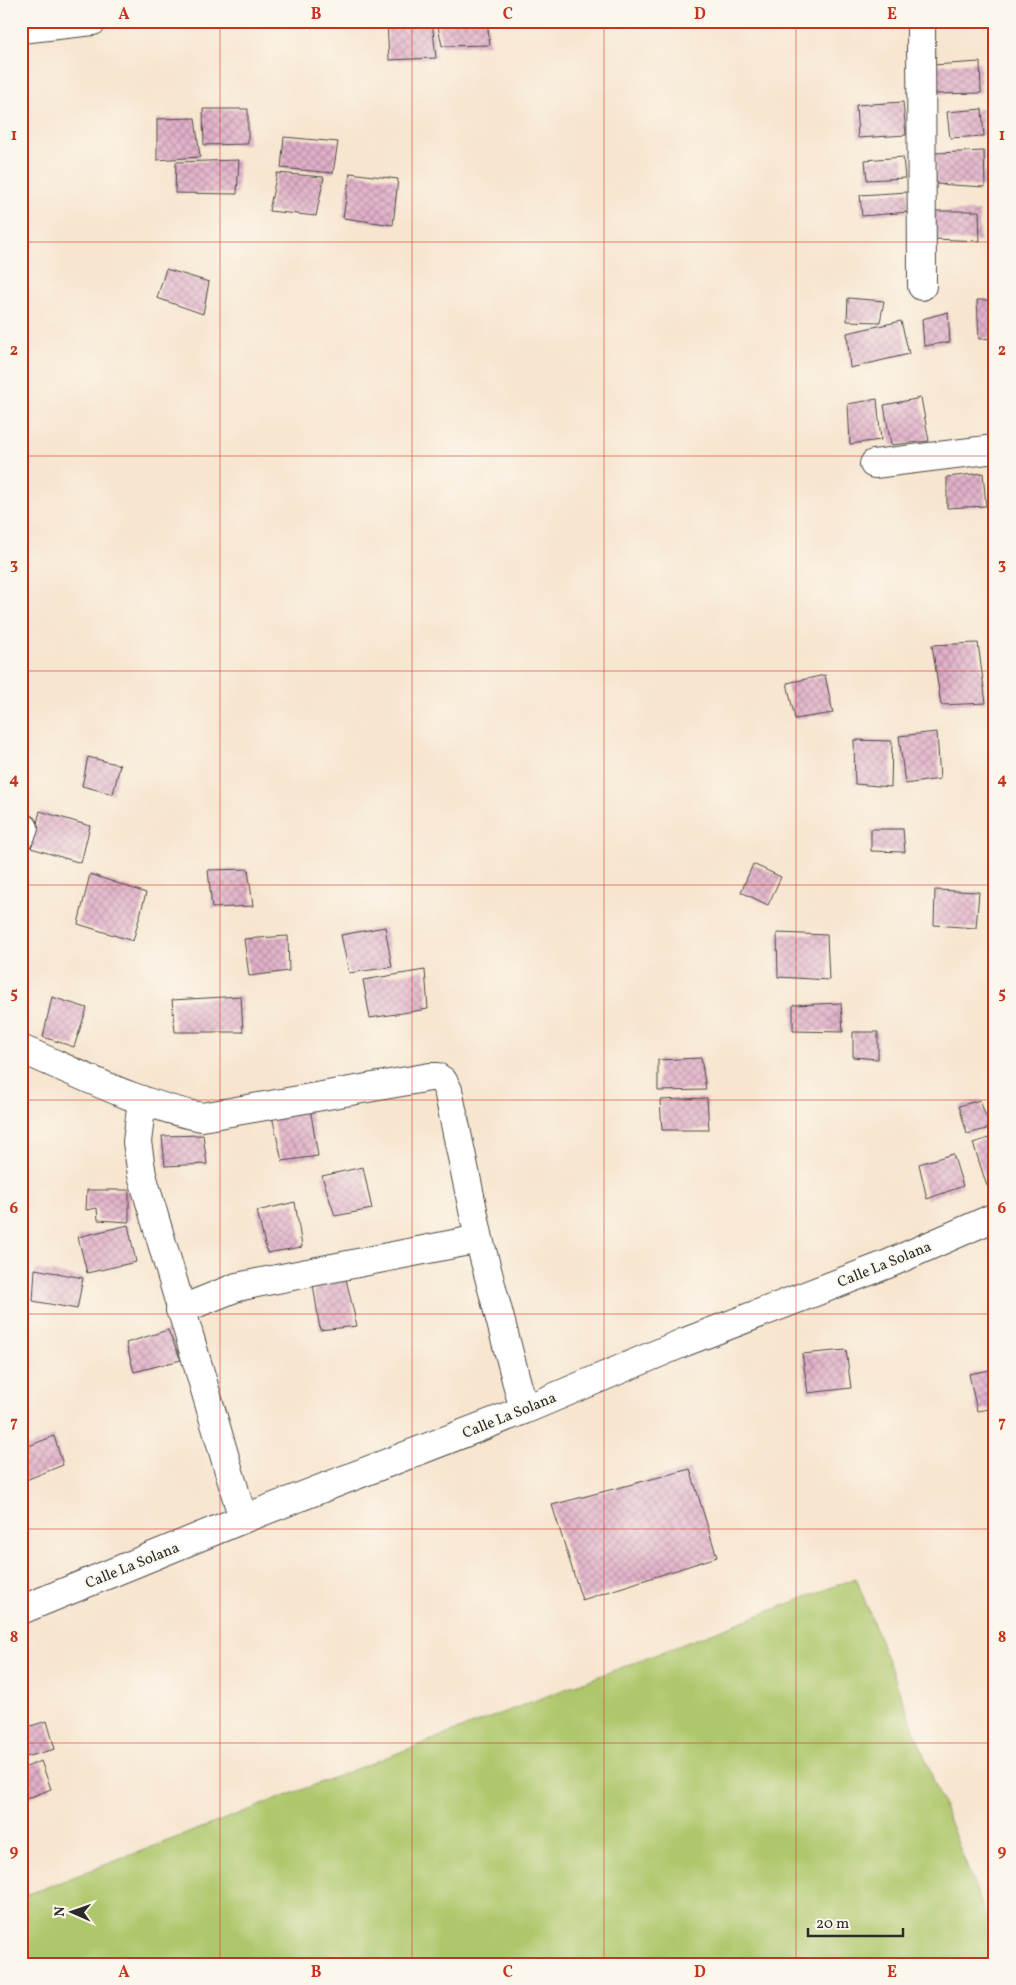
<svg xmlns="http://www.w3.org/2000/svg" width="1016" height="1985" font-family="Vollkorn,serif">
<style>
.pitch{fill:#afc76c;stroke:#6d794c}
.building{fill:url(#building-cross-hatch)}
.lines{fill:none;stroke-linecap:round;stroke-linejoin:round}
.minor-casing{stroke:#4a4744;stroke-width:30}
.minor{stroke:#fff;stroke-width:28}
.grid{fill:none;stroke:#c8321e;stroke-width:1;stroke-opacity:0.55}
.labels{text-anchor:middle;stroke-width:4;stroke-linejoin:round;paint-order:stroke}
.street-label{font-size:15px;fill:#2b2b2b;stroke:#fbf7ec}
.neatline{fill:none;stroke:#c8321e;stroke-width:2}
.grid-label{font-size:16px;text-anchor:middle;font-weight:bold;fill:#c8321e}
</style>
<defs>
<pattern id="building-cross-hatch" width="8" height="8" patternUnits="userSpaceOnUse" patternTransform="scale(1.25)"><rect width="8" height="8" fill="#e1b0c9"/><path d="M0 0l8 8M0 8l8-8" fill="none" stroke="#b78fa3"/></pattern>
</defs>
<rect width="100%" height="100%" fill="#fbf7ec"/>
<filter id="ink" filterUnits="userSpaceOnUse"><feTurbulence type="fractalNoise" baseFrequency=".02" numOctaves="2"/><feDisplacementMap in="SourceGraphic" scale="10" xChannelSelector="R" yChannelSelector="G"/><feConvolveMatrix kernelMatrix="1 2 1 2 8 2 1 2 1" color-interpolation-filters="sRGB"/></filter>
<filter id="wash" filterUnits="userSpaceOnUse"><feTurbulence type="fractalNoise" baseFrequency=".0096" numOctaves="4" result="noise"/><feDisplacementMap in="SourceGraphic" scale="20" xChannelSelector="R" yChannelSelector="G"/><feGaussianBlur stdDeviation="1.12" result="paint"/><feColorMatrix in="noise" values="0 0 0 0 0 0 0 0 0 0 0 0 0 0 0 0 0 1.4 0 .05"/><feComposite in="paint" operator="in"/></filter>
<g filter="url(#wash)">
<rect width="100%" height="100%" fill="#f7e5cf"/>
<!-- pitch -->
<path class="pitch" d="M 856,1578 L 995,1940 L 995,1964 L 21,1964 L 21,1897 Z"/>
<g id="blocks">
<!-- building -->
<path class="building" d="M 387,21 L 432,21 L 436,58 L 389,60 Z
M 437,21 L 487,21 L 490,45 L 442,46 Z
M 980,62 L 981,93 L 936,94 L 933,65 Z
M 903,102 L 906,135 L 858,138 L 856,105 Z
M 203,109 L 248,109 L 248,144 L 204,145 Z
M 982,109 L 984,136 L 950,138 L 947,112 Z
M 195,118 L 200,157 L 157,160 L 157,119 Z
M 284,137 L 338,142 L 333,173 L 281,168 Z
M 984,151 L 985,187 L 936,184 L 935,153 Z
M 903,157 L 905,178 L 867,180 L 865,160 Z
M 239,160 L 237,194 L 175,193 L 176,162 Z
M 277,173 L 324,177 L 316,216 L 269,211 Z
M 350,173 L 398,179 L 393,225 L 343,218 Z
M 908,192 L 909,212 L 862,216 L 860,195 Z
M 934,211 L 979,211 L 980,241 L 934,239 Z
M 166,269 L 209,282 L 203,314 L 157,298 Z
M 848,298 L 884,301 L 880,322 L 847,321 Z
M 977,300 L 995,300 L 995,338 L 979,339 Z
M 948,312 L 950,342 L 924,346 L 922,319 Z
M 901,321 L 909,354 L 850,368 L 847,333 Z
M 921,398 L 929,441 L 891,445 L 884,405 Z
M 877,399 L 881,440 L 850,444 L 848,404 Z
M 983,473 L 986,506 L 947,508 L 947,477 Z
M 978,643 L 986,703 L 941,705 L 932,645 Z
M 825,675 L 833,713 L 795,719 L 787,683 Z
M 937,732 L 940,779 L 905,784 L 899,736 Z
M 854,740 L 892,741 L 891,787 L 855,784 Z
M 88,757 L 120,765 L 113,794 L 82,786 Z
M 40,811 L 90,826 L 81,863 L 31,848 Z
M 871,829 L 903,829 L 905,852 L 871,851 Z
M 753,864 L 781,877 L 768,905 L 741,892 Z
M 248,869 L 253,906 L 212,908 L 208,870 Z
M 90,874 L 146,893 L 133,941 L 78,924 Z
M 935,890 L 979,892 L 976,928 L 934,925 Z
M 385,927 L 392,967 L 349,973 L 341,935 Z
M 777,933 L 827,935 L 829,980 L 778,977 Z
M 288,936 L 289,971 L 249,976 L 244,939 Z
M 425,970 L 428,1009 L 370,1018 L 363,980 Z
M 241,996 L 243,1032 L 175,1032 L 172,1000 Z
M 52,997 L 87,1008 L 74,1047 L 43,1037 Z
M 841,1003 L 843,1032 L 793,1031 L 793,1005 Z
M 853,1032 L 878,1032 L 878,1059 L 853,1057 Z
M 701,1058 L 706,1090 L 658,1091 L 658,1060 Z
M 707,1098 L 709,1130 L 662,1130 L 660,1100 Z
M 980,1100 L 990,1128 L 967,1134 L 959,1106 Z
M 310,1108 L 318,1156 L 282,1161 L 272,1116 Z
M 203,1135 L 207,1164 L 165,1166 L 162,1136 Z
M 995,1136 L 995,1184 L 987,1186 L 973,1143 Z
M 953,1154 L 963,1186 L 927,1199 L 919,1164 Z
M 363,1167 L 372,1209 L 335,1216 L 322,1176 Z
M 87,1190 L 129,1190 L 129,1222 L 98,1220 L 97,1208 L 86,1210 Z
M 295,1202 L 302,1247 L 267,1253 L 257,1211 Z
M 128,1225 L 136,1262 L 87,1273 L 78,1237 Z
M 35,1269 L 83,1278 L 77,1309 L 33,1301 Z
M 346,1279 L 357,1326 L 320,1330 L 313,1284 Z
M 168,1330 L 181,1360 L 134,1372 L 126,1343 Z
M 846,1350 L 851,1388 L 808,1393 L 802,1354 Z
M 995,1369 L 995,1408 L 977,1411 L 969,1374 Z
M 54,1436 L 63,1465 L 26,1480 L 21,1464 L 21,1449 Z
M 690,1469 L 717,1557 L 582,1600 L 552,1505 Z
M 47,1721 L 55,1749 L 22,1758 L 21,1729 Z
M 41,1761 L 51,1789 L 21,1801 L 21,1769 Z"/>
</g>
</g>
<g filter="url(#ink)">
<use href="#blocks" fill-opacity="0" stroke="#4a4744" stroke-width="1"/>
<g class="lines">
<defs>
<path id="minor" d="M 921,21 L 922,286
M 21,29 L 93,21
M 874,464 L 995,449
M 21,835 L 24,828
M 21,1049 C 80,1074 139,1105 202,1117 L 430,1077 L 437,1077 L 443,1081 L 448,1090 L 479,1239 L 524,1410
M 142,1100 L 137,1142 L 142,1175 L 243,1519
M 180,1310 L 237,1287 L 479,1239
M 21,1610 L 243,1519 L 524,1410 L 685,1342 L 888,1264 L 995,1217"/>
</defs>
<!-- minor casing -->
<use href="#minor" class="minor-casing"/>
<!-- minor -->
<use href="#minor" class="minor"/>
</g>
</g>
<!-- grid -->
<path class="grid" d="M 220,21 L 220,1964M 412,21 L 412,1964M 604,21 L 604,1964M 796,21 L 796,1964M 21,242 L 995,242M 21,456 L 995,456M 21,671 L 995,671M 21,885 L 995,885M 21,1100 L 995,1100M 21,1314 L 995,1314M 21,1529 L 995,1529M 21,1743 L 995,1743"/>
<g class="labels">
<!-- street labels -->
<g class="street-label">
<text transform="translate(884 1264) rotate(-22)" y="5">Calle La Solana</text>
<text transform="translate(509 1415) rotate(-22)" y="5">Calle La Solana</text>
<text transform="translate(132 1565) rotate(-22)" y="5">Calle La Solana</text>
</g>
</g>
<!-- margin -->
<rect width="1016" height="1985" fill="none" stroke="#fbf7ec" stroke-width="55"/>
<!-- north arrow -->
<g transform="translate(72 1912) rotate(272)" stroke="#fbf7ec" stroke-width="4" paint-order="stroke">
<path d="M0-4L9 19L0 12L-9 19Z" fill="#2b2b2b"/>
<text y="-8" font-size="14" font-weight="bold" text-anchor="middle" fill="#2b2b2b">N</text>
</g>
<!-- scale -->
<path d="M808 1928v8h95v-8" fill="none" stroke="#2b2b2b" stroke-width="2.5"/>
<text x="816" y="1928" font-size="15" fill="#2b2b2b" stroke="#fbf7ec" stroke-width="4" paint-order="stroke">20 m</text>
<rect x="28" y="28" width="960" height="1930" class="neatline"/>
<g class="grid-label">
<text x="124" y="19">A</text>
<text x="316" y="19">B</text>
<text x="508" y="19">C</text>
<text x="700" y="19">D</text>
<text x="892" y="19">E</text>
<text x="14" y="140">1</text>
<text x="1002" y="140">1</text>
<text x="14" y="355">2</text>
<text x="1002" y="355">2</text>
<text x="14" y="569">3</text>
<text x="1002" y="569">3</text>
<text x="14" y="784">4</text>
<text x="1002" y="784">4</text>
<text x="14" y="998">5</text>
<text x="1002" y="998">5</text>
<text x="14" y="1213">6</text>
<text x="1002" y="1213">6</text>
<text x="14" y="1427">7</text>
<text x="1002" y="1427">7</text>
<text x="14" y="1642">8</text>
<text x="1002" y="1642">8</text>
<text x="14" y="1856">9</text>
<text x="1002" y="1856">9</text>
<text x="124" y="1977">A</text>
<text x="316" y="1977">B</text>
<text x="508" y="1977">C</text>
<text x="700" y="1977">D</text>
<text x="892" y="1977">E</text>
</g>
</svg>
